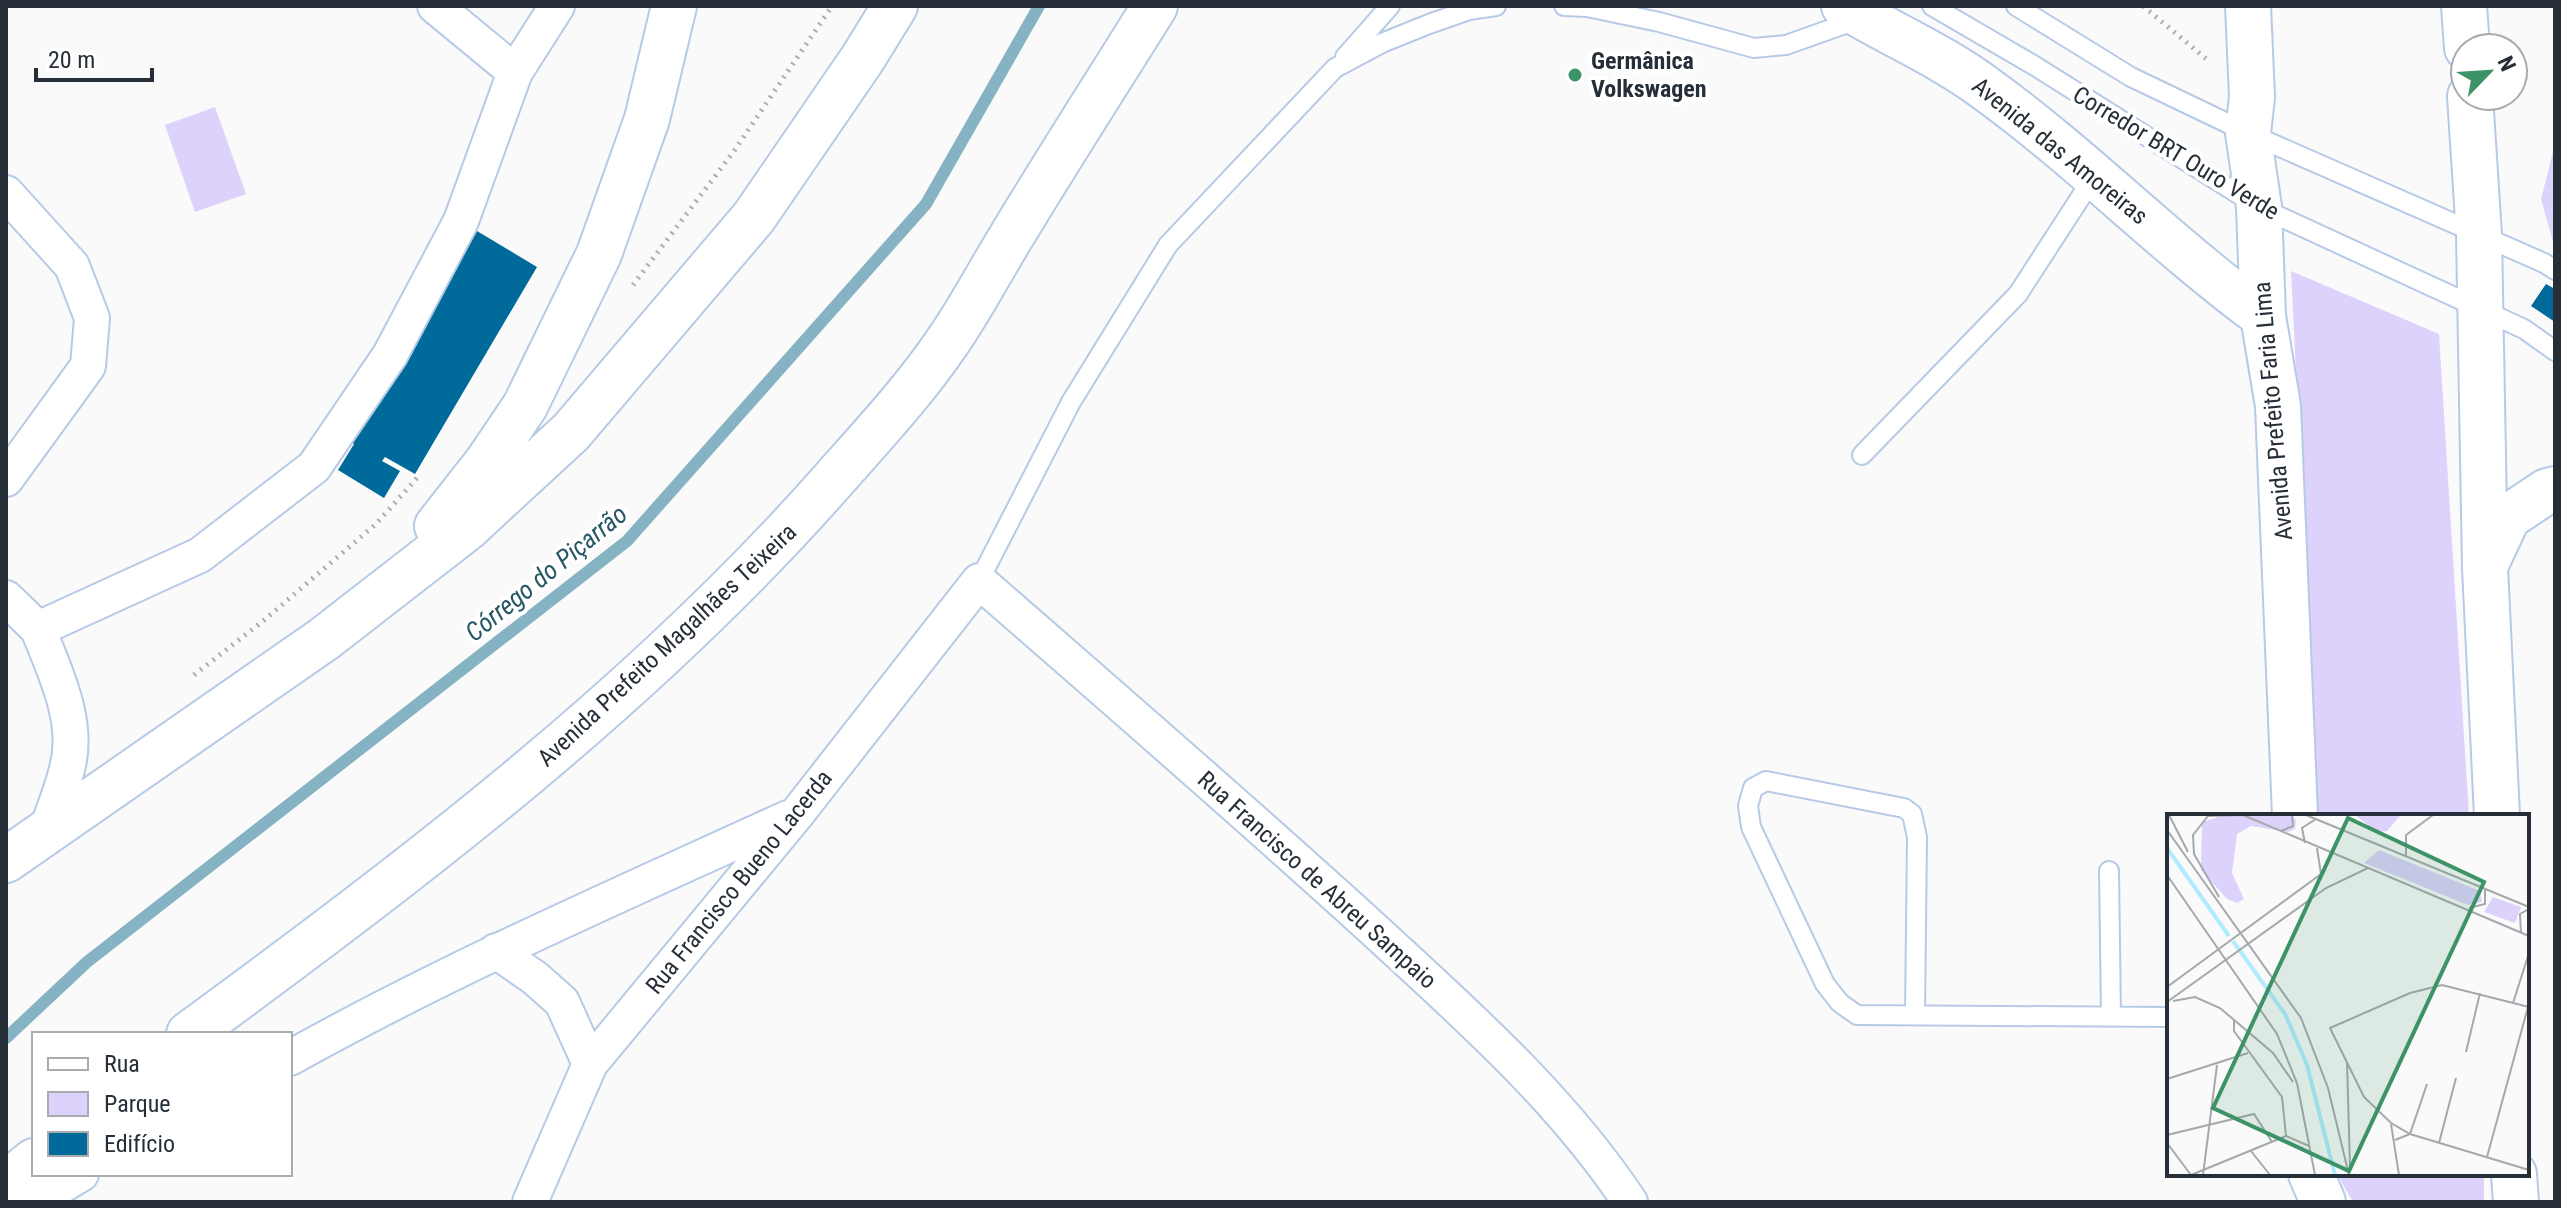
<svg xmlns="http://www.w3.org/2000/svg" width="2561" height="1208" font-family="'Roboto Condensed',sans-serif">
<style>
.green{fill:#ddd2fb}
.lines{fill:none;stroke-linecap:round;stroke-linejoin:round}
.stream{stroke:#86b3c3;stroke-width:12}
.building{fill:#006b9b}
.lane-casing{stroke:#b7cae5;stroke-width:22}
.street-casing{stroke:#b7cae5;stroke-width:38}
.primary-casing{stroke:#b7cae5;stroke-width:48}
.path{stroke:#abaeb1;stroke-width:5;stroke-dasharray:2 6;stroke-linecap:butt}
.lane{stroke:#fff;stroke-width:18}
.street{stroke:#fff;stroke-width:34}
.primary{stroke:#fff;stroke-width:44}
.poi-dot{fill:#3d9367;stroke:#fff;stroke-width:3}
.labels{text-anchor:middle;stroke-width:8;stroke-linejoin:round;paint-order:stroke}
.poi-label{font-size:24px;font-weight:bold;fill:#262e38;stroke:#fff;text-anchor:start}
.street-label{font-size:24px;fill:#262e38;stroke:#fff}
.water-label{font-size:26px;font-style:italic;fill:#265764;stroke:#fff}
.inset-river{fill:none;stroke:#afecff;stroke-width:4}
.inset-road{fill:none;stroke:#a5a8ac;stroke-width:2}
.view{fill:#3d9367;fill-opacity:0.15;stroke:#3d9367;stroke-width:4}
.inset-edge{fill:none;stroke:#262e38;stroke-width:4}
</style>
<rect width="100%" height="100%" fill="#fafafa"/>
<!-- green -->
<path class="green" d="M 215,107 L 246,194 L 195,212 L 165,125 Z
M 2555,144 L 2555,249 L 2541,199 Z
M 2291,271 L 2439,334 L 2469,816 L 2318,816 Z
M 2337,1174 L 2484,1174 L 2484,1202 L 2353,1202 Z"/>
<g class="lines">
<!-- stream -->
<path class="stream" d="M 6,1038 L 87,962 L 627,541 L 926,204 L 1039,6"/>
</g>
<!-- building -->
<path class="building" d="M 477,231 L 537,267 L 415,474 L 385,457 L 382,461 L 400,471 L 384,498 L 338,470 L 354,444 L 342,436 L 347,427 L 357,433 Z
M 2546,284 L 2555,289 L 2555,322 L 2531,306 Z"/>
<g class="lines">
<defs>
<path id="lane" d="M 1564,6 L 1587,7 L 1659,22 L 1754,48 L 1786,45 L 1859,19
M 1932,6 L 2035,66 L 2259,207 L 2524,329 L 2555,351
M 2016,6 L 2131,77 L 2248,133 L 2544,263 L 2555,270
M 1345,57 L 1390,6
M 1862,455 L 2018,294 L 2095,175
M 979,581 L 1071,402 L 1168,245 L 1335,68 L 1382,43 L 1429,24 L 1469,10 L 1496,6
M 2109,871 L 2111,1016
M 1915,1015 L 1917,837 L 1912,814 L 1904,808 L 1766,781 L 1753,788 L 1748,806 L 1751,827 L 1825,984 L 1840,1003 L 1857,1015 L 2169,1017"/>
<path id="street" d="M 435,6 L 515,72
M 6,193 L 72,266 L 92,318 L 88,366 L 6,479
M 6,598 L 38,629 L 200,555 L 314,467 L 390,355 L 461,221 L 515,72 L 557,6
M 38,629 C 55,672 80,722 67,769 C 62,790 54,809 47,829
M 496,951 L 535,978 L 562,1002 L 590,1064
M 290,1058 C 451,968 620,895 788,818
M 34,1202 L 81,1174
M 530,1202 L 590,1064 L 796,815 L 979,581 C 1114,699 1250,816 1383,938 C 1472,1020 1563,1101 1630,1202"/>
<path id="primary" d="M 1844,6 C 1889,33 1938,54 1981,85 C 2080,156 2165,244 2263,316
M 2248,6 L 2252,97 L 2248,133 L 2259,207 L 2263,316 L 2278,406 L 2295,816
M 2464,6 L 2467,48
M 2470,96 L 2479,235 L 2485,567 L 2497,816
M 437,526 L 488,461 L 525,406 L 599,254 L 647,119 L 674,6
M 2486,564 L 2508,517 L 2547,491 L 2555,489
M 6,860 L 324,639 L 467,528 L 571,432 L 754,217 L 863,58 L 895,6
M 189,1034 C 418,866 646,693 834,479 C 873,435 915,390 948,341 C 971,308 990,271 1011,237 C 1058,159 1107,83 1155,6
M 2311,1174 L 2323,1202
M 2514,1174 L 2516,1202
M 6,1184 L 34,1161"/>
</defs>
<!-- lane casing -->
<use href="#lane" class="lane-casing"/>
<!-- street casing -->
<use href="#street" class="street-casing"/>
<!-- primary casing -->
<use href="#primary" class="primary-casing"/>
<!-- path -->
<path class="path" d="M 2143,6 L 2210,62
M 633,285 L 734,151 L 832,6
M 194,675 L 263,621 L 376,524 L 417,478"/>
<!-- lane -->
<use href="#lane" class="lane"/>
<!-- street -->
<use href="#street" class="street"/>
<!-- primary -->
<use href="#primary" class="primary"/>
</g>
<!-- markers -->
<circle class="poi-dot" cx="1575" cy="75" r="8"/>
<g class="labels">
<!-- poi labels -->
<g class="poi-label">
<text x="1591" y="69">Germânica<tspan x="1591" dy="28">Volkswagen</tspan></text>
</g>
<!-- street labels -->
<g class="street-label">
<text transform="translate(2060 151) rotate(39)" y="8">Avenida das Amoreiras</text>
<text transform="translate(2176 153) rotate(31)" y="8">Corredor BRT Ouro Verde</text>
<text transform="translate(2273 411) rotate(-95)" y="8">Avenida Prefeito Faria Lima</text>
<text transform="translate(667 645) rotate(-43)" y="8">Avenida Prefeito Magalhães Teixeira</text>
<text transform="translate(1317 880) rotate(42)" y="8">Rua Francisco de Abreu Sampaio</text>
<text transform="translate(739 882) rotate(-51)" y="8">Rua Francisco Bueno Lacerda</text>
</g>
<!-- water labels -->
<g class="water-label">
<text transform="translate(546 573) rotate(-39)" y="9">Córrego do Piçarrão</text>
</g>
</g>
<!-- overview -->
<g transform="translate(2167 814)">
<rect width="362" height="362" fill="#fafafa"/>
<path d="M 58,1 L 126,1 L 129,7 L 128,15 L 121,18 L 84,12 L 70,20 L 65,59 L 77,85 L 70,89 L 60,85 L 34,56 L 35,8 ZM 188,1 L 234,1 L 220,17 L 210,18 ZM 212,36 L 313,77 L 315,88 L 301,91 L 197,49 ZM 326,83 L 354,93 L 348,109 L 317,98 Z" fill="#ddd2fb"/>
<path class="inset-river" d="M 0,34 L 62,122M 66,127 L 118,200 L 140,251 L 168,361"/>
<path class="inset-road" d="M 2,1 L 21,38M 76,1 L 362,122M 139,1 L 362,93M 0,16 L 134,204 L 161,274 L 182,361M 114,17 L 126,12 L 125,1M 138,29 L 135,14 L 149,5M 239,41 L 239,21 L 266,1M 0,61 L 110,220 L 130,269 L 148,361M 52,83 L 27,40 L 26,21 L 41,2 L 77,1M 302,94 L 318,90 L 318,74M 354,119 L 353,100 L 362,95M 0,173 L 154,60 L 150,34M 6,187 L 28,183 L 53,194 L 106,239 L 126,268M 0,188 L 159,74 L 201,54M 346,189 L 362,139M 362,193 L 275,171 L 243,179 L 163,214 L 197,283 L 224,309 L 243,320 L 362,356M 299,238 L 313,179M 180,248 L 183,353M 0,265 L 81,239M 224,310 L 232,361M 0,321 L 87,300 L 105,328M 119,322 L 142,332M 228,326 L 243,320 L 260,270M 0,329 L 24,361M 272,329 L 289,264M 84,337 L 103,361M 320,343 L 361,193M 24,361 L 119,322 L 115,283 L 67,217 L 67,206M 36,361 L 50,251"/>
<path class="view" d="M 181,4 L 317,68 L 182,357 L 46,294 Z"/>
<rect width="362" height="362" class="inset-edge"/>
</g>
<!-- border -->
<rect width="2561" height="1208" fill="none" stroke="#262e38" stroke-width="16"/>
<!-- legend -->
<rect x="32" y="1032" width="260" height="144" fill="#ffffff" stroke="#a8abaf" stroke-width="2"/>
<rect x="48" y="1058" width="40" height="12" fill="#ffffff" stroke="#a8abaf" stroke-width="2"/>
<text x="104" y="1072" font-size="24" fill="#262e38">Rua</text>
<rect x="48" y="1092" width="40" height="24" fill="#ddd2fb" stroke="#a8abaf" stroke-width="2"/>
<text x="104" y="1112" font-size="24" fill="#262e38">Parque</text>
<rect x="48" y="1132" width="40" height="24" fill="#006b9b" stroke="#a8abaf" stroke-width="2"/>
<text x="104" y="1152" font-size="24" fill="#262e38">Edifício</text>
<!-- north arrow -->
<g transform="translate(2489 72) rotate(65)"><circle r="38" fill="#ffffff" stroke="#a8abaf" stroke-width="2"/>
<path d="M0-6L14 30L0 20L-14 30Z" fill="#3d9367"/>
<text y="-12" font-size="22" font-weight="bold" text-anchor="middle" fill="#262e38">N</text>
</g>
<!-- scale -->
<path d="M36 68v12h116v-12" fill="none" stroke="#262e38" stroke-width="4"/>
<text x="48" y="68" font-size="24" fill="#262e38" stroke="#ffffff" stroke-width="6" paint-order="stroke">20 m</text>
</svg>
